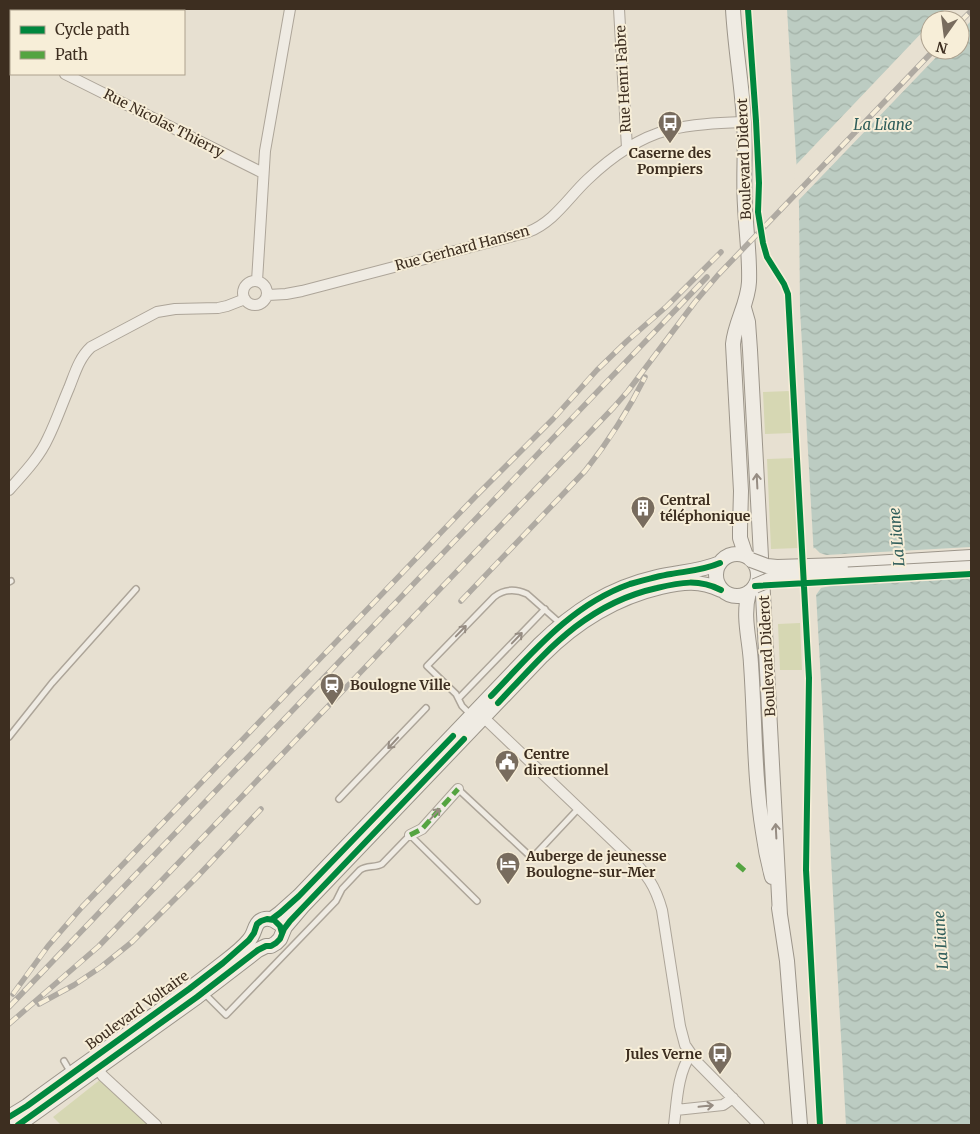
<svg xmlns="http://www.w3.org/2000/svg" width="980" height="1134" font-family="Merriweather,serif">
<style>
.grass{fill:#d6d7b3}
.water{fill:url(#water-waves);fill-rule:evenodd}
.pier{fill:#e7e0d1}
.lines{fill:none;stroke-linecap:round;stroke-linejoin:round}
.lane-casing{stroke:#ada599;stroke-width:8}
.street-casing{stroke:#ada599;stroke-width:12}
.secondary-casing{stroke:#9c958a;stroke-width:16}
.lane{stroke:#efebe3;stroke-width:5}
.street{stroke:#efebe3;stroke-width:10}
.secondary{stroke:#efebe3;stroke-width:14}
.rail-casing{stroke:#afaaa2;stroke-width:5.5}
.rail{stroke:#f7eed8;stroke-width:4;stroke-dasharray:11;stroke-linecap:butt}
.secondary-bridge-casing{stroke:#9c958a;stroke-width:16;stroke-linecap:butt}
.secondary-bridge{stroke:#efebe3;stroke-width:14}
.quiet{stroke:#54a441;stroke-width:5;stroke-dasharray:10 5;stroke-linecap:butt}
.cycleway-casing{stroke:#f7eed8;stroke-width:9}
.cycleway{stroke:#00873e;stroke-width:6}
.oneway{stroke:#968c82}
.labels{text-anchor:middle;stroke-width:4;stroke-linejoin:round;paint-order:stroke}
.street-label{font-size:14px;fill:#3d2e20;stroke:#f7eed8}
.poi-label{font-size:14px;font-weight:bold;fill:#3d2e20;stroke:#f7eed8;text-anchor:start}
.water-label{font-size:15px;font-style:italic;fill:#2f5d5a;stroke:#f7eed8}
</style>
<defs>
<pattern id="water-waves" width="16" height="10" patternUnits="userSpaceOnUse" patternTransform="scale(1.25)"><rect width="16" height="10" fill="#bcccc2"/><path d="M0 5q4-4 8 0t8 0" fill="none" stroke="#a2b0a6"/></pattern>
</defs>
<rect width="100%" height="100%" fill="#e7e0d1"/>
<!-- grass -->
<path class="grass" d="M 790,391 L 792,433 L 765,434 L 763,392 Z
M 795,458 L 799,548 L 771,549 L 767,459 Z
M 800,623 L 802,670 L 780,670 L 778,624 Z
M 101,1079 L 150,1125 L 61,1125 L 53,1117 Z"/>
<!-- water -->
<path class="water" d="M 787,9 L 971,9 L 971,1125 L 846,1125 L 800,309 L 799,205 ZM 930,20 L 960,20 L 960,50 L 930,50 Z"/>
<!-- pier -->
<path class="pier" d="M 945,9 L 971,9 L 971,21 L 960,32 L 960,20 L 934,20 Z
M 930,24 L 930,50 L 943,50 L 796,203 L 794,167 Z
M 971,547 L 971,578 L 830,586 L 821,588 L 816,595 L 813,595 L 811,549 L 815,548 L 820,553 L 826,555 Z"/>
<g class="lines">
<defs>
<path id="lane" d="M 9,582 L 11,581
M 459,698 L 545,609
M 471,715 L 462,706 L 456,694 L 427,666 L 494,597 C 504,589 516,589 527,594 L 561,624
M 9,737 L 52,683 L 136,589
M 458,789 L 532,858 L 578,809
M 339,799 L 426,708
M 203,992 L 226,1015 L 336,901 L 342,889 L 360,870 C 367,865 375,868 382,864 L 410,835 L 477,901
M 64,1061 L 71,1073"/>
<path id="street" d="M 619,9 L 627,148
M 9,46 L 11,47
M 65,74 L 263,173
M243 293a12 12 0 1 1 24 0a12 12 0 1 1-24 0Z
M 257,281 L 265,151 L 290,9
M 268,295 L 286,294 L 302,291 L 528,232 C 554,222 568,198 587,180 C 610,158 638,138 668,130 C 692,124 719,123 744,122
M 9,490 C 23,474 39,458 48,438 C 56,422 62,404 69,388 C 75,373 79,358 91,347 L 157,312 L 175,309 L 218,308 L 227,306 L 245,299
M 480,714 L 630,857 C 647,875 655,885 662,910 L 680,1026 L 685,1045 L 696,1061 L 759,1125
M 410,835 L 422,829 L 458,789
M 93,1063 L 103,1076 L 156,1125
M 676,1110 L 723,1105 L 733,1098
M 674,1125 C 677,1102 677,1074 691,1054"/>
<path id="secondary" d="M 733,9 C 735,47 742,84 744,122 C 746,150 743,178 745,206 C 746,231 750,257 749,282 C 748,304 735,322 733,344 L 741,491 L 740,529 L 740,538 L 746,556
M 744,308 L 748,322 L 750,350 L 780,915
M716 575a21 21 0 1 1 42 0a21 21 0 1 1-42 0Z
M 841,565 L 971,557
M 749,592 C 742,617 750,640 751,664 C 755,720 754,777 763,832 C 765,847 768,862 772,877
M 779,908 L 787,961 L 800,1125
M 272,919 L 280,913 L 299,896 L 539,645 C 574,611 609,588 657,577 C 678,572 699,572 720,563
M 9,1117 L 27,1106 C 90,1059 156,1016 218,967 C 228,959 241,950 249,940 C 255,934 254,925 260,921 C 266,917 273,919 278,923
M 18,1125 L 197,997 L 258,950 L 266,946 L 271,946 L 276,943 L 280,939 L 285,927 L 302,907 L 542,656 C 576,622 614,598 661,587 C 683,582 700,580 721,590"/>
</defs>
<!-- lane casing -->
<use href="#lane" class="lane-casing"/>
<!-- street casing -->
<use href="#street" class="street-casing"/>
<!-- secondary casing -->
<use href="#secondary" class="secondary-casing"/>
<!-- lane -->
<use href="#lane" class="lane"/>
<!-- street -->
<use href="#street" class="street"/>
<!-- secondary -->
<use href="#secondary" class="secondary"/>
<defs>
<path id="rail" d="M 960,22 L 971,11
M 461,601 L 585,471 C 608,442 628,411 645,377
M 13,994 L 48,946 L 82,907 L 475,497 L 553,419 L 597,370 L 627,341 L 667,306 L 721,252
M 39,1004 L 74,985 L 101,967 L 132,942 L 197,877 L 261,809
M 9,1007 L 707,277
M 9,1024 L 99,946 L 614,407 L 628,391 L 695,302 L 718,275 L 934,50"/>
</defs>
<!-- rail casing -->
<use href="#rail" class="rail-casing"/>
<!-- rail -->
<use href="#rail" class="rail"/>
<defs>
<path id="secondary-bridge" d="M 751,560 L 767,566 L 777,567 L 841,565
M 755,586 L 769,580 L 782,578 L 971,568"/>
</defs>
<!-- secondary-bridge casing -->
<use href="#secondary-bridge" class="secondary-bridge-casing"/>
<!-- secondary-bridge -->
<use href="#secondary-bridge" class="secondary-bridge"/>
<!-- quiet -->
<path class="quiet" d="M 410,835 L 422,829 L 458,789
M 737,864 L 745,871"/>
<defs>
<path id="cycleway" d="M 748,9 L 756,121 L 759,183 L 758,212 L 763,243 L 767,257 L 784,284 L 788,294 L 809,678 L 806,870 L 820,1125
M 755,586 L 971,574
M 491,696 C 533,652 571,605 630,584 C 644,580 658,576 671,574 C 688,571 704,570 720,563
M 498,703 C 546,652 585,604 657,588 C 681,582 699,579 721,590
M 272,919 L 280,913 L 299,896 L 453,736
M 9,1117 L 27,1106 L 189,989 L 223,963 L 249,940 L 254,933 L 257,924 L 261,921 L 267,919 L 274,920 L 280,926 L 282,933
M 18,1125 L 197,997 L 258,950 L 266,946 L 271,946 L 276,943 L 280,939 L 284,929 L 290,921 L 464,739"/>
</defs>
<!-- cycleway casing -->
<use href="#cycleway" class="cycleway-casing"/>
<!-- cycleway -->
<use href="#cycleway" class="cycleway"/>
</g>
<!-- one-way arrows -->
<defs><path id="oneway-shaft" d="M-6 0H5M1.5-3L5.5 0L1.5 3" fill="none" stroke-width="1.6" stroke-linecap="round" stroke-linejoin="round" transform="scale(1.25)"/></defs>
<g class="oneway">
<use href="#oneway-shaft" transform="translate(757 481) rotate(-93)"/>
<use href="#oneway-shaft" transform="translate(461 631) rotate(-46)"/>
<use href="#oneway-shaft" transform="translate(517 638) rotate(-46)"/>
<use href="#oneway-shaft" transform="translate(393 743) rotate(133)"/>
<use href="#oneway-shaft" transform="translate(435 814) rotate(-48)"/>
<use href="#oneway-shaft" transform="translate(776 831) rotate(-93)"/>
<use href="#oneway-shaft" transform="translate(706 1106) rotate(-6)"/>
</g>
<!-- icons -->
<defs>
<symbol id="bus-pin" viewBox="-11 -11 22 30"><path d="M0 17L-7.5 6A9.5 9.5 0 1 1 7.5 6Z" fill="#786c5e" stroke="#f7eed8"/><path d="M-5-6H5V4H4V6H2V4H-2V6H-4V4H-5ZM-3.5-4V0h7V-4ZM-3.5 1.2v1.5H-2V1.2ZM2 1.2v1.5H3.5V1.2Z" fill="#fff"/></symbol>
<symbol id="building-pin" viewBox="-11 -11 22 30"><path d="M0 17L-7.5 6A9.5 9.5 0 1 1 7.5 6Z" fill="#786c5e" stroke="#f7eed8"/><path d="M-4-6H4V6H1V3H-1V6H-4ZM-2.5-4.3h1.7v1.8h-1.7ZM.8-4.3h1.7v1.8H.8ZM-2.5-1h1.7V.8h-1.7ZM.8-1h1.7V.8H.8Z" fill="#fff"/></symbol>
<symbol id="station-pin" viewBox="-11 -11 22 30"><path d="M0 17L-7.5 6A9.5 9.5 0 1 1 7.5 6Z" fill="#786c5e" stroke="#f7eed8"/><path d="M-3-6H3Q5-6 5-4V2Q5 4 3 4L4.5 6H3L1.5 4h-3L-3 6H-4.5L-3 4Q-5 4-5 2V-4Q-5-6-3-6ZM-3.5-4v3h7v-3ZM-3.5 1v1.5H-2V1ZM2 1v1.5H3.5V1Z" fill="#fff"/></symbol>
<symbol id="civic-pin" viewBox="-11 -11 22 30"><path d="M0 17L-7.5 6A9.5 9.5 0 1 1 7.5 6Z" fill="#786c5e" stroke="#f7eed8"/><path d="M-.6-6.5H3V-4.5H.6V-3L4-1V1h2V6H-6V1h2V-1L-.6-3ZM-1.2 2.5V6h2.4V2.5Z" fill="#fff"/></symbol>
<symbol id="hotel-pin" viewBox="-11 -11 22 30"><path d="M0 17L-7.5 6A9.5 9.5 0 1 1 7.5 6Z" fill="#786c5e" stroke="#f7eed8"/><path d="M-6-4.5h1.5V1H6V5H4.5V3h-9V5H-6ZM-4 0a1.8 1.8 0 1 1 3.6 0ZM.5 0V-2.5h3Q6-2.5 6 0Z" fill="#fff"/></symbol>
</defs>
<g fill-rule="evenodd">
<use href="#bus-pin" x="656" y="109" width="28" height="38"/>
<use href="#building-pin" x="629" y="494" width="28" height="38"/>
<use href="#station-pin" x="318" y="671" width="28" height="38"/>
<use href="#civic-pin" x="493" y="748" width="28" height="38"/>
<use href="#hotel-pin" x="494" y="850" width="28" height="38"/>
<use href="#bus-pin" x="706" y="1040" width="28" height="38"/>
</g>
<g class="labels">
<!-- street labels -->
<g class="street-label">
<text transform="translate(623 79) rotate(-93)" y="5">Rue Henri Fabre</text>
<text transform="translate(164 123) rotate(27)" y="5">Rue Nicolas Thierry</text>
<text transform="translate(744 159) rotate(-92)" y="5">Boulevard Diderot</text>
<text transform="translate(462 248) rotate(-15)" y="5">Rue Gerhard Hansen</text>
<text transform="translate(767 656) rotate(-93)" y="5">Boulevard Diderot</text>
<text transform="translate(137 1010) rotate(-36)" y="5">Boulevard Voltaire</text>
</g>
<!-- poi labels -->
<g class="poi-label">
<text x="670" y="158" text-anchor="middle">Caserne des<tspan x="670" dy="16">Pompiers</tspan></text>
<text x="660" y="505">Central<tspan x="660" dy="16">téléphonique</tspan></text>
<text x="350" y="690">Boulogne Ville</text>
<text x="524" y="759">Centre<tspan x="524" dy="16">directionnel</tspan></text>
<text x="526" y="861">Auberge de jeunesse<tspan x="526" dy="16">Boulogne-sur-Mer</tspan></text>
<text x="702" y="1059" text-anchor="end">Jules Verne</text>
</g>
<!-- water labels -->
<g class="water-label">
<text x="883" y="130">La Liane</text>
<text transform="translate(897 537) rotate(-95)" y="5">La Liane</text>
<text transform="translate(941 940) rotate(-94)" y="5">La Liane</text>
</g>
</g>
<!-- border -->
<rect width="980" height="1134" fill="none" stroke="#3d2e20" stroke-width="20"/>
<!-- legend -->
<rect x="10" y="10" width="175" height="65" fill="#f7eed8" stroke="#ada18e"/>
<rect x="20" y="26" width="25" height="8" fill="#00873e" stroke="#ada18e"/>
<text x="55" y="35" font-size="15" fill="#3d2e20">Cycle path</text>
<rect x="20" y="51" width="25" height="8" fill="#54a441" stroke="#ada18e"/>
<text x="55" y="60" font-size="15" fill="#3d2e20">Path</text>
<!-- north arrow -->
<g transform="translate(945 35) rotate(194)"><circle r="24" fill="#f7eed8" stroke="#ada18e"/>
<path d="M0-4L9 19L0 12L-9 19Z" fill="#786c5e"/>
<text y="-8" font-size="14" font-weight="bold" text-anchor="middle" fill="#3d2e20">N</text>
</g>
</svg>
